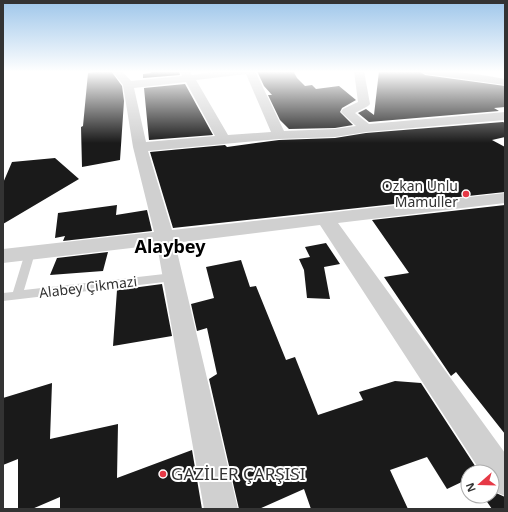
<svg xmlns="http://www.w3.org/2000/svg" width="508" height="512" font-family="'Noto Sans',sans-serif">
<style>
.building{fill:#1a1a1a}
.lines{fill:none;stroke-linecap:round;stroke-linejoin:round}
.lane{fill:#d0d0d0;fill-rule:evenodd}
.street{fill:#d0d0d0;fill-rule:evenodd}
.secondary{fill:#bdbdbd;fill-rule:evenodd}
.poi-dot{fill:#e63946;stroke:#fff;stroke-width:1.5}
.labels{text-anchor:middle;stroke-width:4;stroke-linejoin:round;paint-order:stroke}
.poi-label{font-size:14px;fill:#333;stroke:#fff;text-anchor:end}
.street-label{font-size:14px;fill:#333;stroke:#fff}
.near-poi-label{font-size:17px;fill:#333;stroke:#fff;text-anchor:start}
.district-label{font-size:18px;font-weight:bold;fill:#000;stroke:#fff}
</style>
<rect width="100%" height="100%" fill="#fff"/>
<!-- building -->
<path class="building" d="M 98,71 L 111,71 L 122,86 L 124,101 L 120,160 L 82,167 L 81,127 L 83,126 L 88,73 Z
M 150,71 L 179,71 L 180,75 L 143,78 L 143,74 L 151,73 Z
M 257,71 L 293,71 L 297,78 L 305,86 L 312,85 L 316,89 L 339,86 L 356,100 L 342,108 L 340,112 L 353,125 L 335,128 L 289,129 L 280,120 L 268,95 L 272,95 L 264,86 Z
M 379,71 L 419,71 L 425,75 L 505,86 L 505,107 L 494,108 L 499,111 L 369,122 L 358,113 L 366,109 L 374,115 Z
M 185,84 L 213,135 L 149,140 L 144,88 Z
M 503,122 L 505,123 L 505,137 L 492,140 L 505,147 L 505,192 L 173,228 L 150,152 L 225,145 L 227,147 L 279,140 L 335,138 L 366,133 Z
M 55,158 L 79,179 L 3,224 L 3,183 L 12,162 Z
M 117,205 L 116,215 L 147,210 L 152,231 L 63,241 L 65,236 L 55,238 L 58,213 Z
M 505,205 L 505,434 L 456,372 L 451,376 L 384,277 L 409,273 L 372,220 Z
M 326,243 L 340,264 L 324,267 L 330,299 L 307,298 L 304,270 L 299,259 L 310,257 L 305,247 Z
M 108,252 L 103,271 L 50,275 L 57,258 Z
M 241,260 L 250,287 L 256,286 L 286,360 L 295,357 L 318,415 L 363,400 L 359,392 L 395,381 L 421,383 L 479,472 L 468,472 L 468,479 L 447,489 L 427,457 L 390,470 L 408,509 L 311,509 L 304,489 L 259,509 L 239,509 L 209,379 L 217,374 L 207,328 L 197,331 L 191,304 L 214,298 L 206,267 Z
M 162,284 L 172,336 L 113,346 L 117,290 Z
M 52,383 L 50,439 L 118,424 L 117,478 L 192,450 L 202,509 L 60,509 L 60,497 L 32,509 L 18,509 L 18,459 L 3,465 L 3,398 Z
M 492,490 L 496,493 L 505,497 L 505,509 L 492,509 L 483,496 L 492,496 Z"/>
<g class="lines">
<!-- lane -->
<path class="lane" d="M 30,250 L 35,253 L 24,290 L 173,273 L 177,274 L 178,277 L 177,280 L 173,281 L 3,301 L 3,293 L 13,292 L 25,253 Z"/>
<!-- street -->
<path class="street" d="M 112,71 L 122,71 L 131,81 L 182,76 L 180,71 L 190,71 L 192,75 L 222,71 L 255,71 L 284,131 L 335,129 L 356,126 L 341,112 L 343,109 L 358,102 L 354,71 L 364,71 L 370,104 L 368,106 L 355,113 L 369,124 L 505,112 L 505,120 L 366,132 L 335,137 L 279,139 L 148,151 L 172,230 L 505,193 L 505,203 L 338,223 L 505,453 L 505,496 C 489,490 492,488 492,472 L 481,472 L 320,225 L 175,243 L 238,509 L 204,509 L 157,245 L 3,263 L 3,249 L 154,232 L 133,147 L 123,85 ZM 246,74 L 271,132 L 228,135 L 196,80 ZM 186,82 L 215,136 L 146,142 L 134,88 Z"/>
<!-- secondary -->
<path class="secondary" d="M 420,71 C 449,71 476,73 505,79 L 505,85 L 425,74 Z"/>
</g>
<!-- sky -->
<linearGradient id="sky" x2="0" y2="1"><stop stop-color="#9ec6ea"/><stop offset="0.5" stop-color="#fff"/><stop offset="1" stop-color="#fff" stop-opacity="0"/></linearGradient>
<rect width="508" height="143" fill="url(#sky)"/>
<!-- markers -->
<g class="poi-dot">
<circle cx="466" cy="194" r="4"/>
<circle cx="163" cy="474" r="4"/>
</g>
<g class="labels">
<!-- poi labels -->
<g class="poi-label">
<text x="458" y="191">Ozkan Unlu<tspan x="458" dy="16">Mamuller</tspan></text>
</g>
<!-- street labels -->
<g class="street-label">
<text transform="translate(88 287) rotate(-7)" y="5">Alabey Çikmazi</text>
</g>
<!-- near-poi labels -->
<g class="near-poi-label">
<text x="171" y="480">GAZİLER ÇARŞISI</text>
</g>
<!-- district labels -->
<g class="district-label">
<text x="170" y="253">Alaybey</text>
</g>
</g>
<!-- border -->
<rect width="508" height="512" fill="none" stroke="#333333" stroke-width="8"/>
<!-- north arrow -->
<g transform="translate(480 484) rotate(250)"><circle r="19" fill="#ffffff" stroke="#adadad"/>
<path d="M0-3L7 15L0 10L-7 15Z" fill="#e63946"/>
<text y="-6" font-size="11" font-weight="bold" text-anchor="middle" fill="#333333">N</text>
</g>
</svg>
